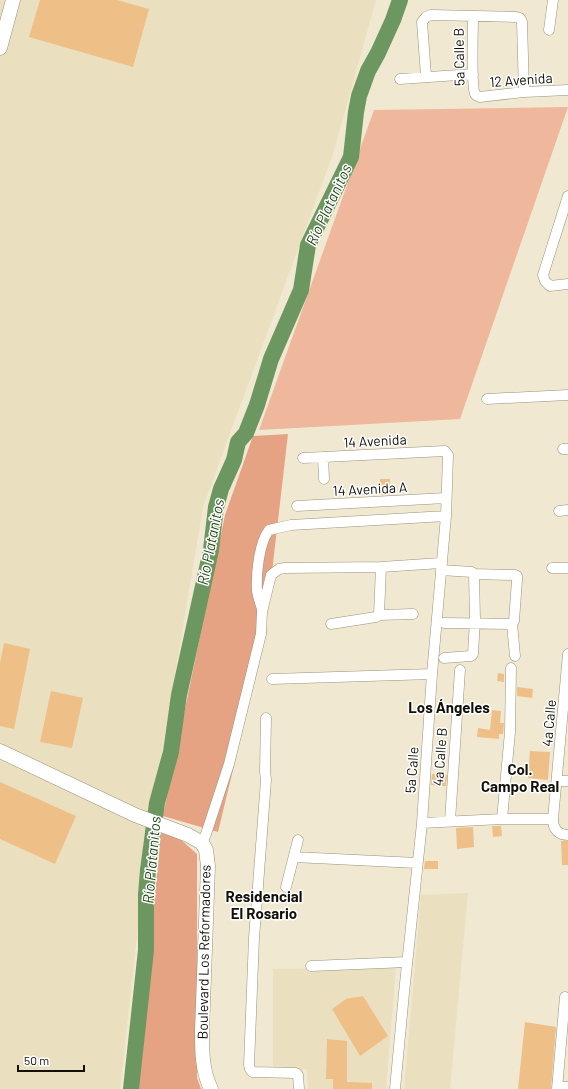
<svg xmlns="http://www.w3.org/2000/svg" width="568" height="1089" font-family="Barlow,sans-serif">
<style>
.built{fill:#eae0c0}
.green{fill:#efb79c}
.forest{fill:#e6a383}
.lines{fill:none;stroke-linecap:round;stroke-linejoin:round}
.river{stroke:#6d9761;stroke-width:16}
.building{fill:#efbf88}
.minor-casing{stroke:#99927c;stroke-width:11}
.secondary-casing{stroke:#99927c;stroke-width:15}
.minor{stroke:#fff;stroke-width:10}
.secondary{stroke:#fff;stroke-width:14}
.labels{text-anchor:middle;stroke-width:3;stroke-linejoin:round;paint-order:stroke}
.street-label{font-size:14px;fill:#121008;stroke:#fff}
.water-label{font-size:15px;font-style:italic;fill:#214a13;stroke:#fff}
.neighbourhood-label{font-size:15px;font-weight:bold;fill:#121008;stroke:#fff}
</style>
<rect width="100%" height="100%" fill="#f0e8d0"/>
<!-- built -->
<path class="built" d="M 0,0 L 376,0 L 333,154 L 203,507 L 149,829 L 120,1089 L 0,1089 Z
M 468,893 L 450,1089 L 404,1089 L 421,895 Z
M 396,967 L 386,1089 L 308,1089 L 307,1069 L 273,1072 L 273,969 Z"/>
<!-- green -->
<path class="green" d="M 568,107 L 460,419 L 259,430 L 374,110 Z"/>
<!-- forest -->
<path class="forest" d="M 288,434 L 264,641 L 218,832 L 163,816 L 225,515 L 253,436 Z
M 161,833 L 180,839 L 197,854 L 197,1078 L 201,1089 L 136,1089 Z"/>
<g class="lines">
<!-- river -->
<path class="river" d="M 131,1089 L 146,950 L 146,895 L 148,870 L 157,803 L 171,752 L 179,695 L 211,550 L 216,507 L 221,489 L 234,460 L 238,442 L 246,433 L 257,405 L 271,359 L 301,290 L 308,245 L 351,157 L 356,112 L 359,96 L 368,71 L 378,53 L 393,20 L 400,0"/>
</g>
<!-- building -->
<path class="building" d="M 40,0 L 117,0 L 149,9 L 133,67 L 29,37 Z
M 380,479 L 390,479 L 389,495 L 380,495 Z
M 4,643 L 30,649 L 14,729 L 0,726 L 0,663 Z
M 498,673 L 504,674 L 504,682 L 497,681 Z
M 517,687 L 533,689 L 532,698 L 517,696 Z
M 51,691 L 83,698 L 72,748 L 40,742 Z
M 492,710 L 501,711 L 500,723 L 504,723 L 503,734 L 499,734 L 499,739 L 477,737 L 478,728 L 490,730 Z
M 530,751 L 550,752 L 548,780 L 528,778 Z
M 432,774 L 447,775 L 446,786 L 431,785 Z
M 0,782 L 76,816 L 55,864 L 0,839 Z
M 492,826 L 501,826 L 502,836 L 493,837 Z
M 473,827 L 474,847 L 457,849 L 456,828 Z
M 561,841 L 568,841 L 568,865 L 562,865 Z
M 425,861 L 438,861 L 438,869 L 424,869 Z
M 363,996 L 388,1036 L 360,1056 L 332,1009 L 346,999 Z
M 525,1022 L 556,1027 L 551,1089 L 518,1089 Z
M 327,1039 L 347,1041 L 347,1082 L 372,1083 L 372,1089 L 333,1089 L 333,1079 L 326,1079 Z"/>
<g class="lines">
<defs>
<path id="minor" d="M 473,17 C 473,28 471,87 475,94 C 476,96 478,96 480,97 L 524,92 L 568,90
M 549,30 L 553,0
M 426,76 L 422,22 L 426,17 L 431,15 L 516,17 L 520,18 L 522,22 L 524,92
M 400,79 L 473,74
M 568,196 L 543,275 L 545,281 L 550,286 L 568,284
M 487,399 L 568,395
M 563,449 L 568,449
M 323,457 L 324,479
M 303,458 L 445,451 L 448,455 L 446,516 L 432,674 L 422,823 L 404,993 L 395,1089
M 297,506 L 446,498
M 559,511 L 568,510
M 552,568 L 568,568
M 441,570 L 472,572 L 474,574 L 515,575 L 517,576 L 517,580 L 514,621 L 512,624 L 444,623
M 262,609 C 260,603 258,597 257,591 C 256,574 259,543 269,530 L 291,525 L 446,516
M 379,615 L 413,614
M 331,624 L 376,617 L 379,615 L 381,567
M 512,624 L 515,656
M 568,654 L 553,819 C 553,829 558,835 568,835
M 444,658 L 471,656 L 473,654 L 475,619 L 474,574
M 272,679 L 432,674
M 266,718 L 265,771 L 266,780 L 254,938 L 249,1065 L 250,1069 L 252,1072 L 296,1073 L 298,1075 L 299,1089
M 557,781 L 568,781
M 502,819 L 510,732 L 511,668
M 450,821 L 460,670
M 422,823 L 502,819 L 553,819
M 202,843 L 206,834 L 229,764 L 261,634 L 262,612 L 271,575 L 279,569 L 285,568 L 381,567 L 441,563
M 294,857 L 417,863
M 286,887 L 298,840
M 311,966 L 407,962
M 558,1087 L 568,1087
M 557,1089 L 565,997"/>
<path id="secondary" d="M 0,48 L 13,0
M 0,751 L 135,815 L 188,835 L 202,843 L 206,850 L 208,866 L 202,1031 C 202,1051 202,1071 211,1089"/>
</defs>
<!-- minor casing -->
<use href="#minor" class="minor-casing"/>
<!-- secondary casing -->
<use href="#secondary" class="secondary-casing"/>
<!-- minor -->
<use href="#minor" class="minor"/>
<!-- secondary -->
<use href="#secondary" class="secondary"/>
</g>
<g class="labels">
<!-- street labels -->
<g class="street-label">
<text transform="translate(459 57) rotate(-91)" y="5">5a Calle B</text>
<text transform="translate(521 80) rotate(-4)" y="5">12 Avenida</text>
<text transform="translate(375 441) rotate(-3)" y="5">14 Avenida</text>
<text transform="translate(370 489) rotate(-3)" y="5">14 Avenida A</text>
<text transform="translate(549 723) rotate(-85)" y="5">4a Calle</text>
<text transform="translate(440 757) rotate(-86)" y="5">4a Calle B</text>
<text transform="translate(412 770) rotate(-86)" y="5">5a Calle</text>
<text transform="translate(204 952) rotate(-89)" y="5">Boulevard Los Reformadores</text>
</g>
<!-- water labels -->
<g class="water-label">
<text transform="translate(329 205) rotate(-65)" y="5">Río Platanitos</text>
<text transform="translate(211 542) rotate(-79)" y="5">Río Platanitos</text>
<text transform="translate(152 860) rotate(-85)" y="5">Río Platanitos</text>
</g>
<!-- neighbourhood labels -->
<g class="neighbourhood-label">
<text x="449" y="713">Los Ángeles</text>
<text x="520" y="775">Col.<tspan x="520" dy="17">Campo Real</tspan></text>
<text x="264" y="902">Residencial<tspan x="264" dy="17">El Rosario</tspan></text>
</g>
</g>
<!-- scale -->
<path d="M18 1065v6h66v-6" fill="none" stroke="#121008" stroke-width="2"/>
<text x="24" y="1065" font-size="12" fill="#121008" stroke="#ffffff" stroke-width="3" paint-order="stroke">50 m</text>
</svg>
